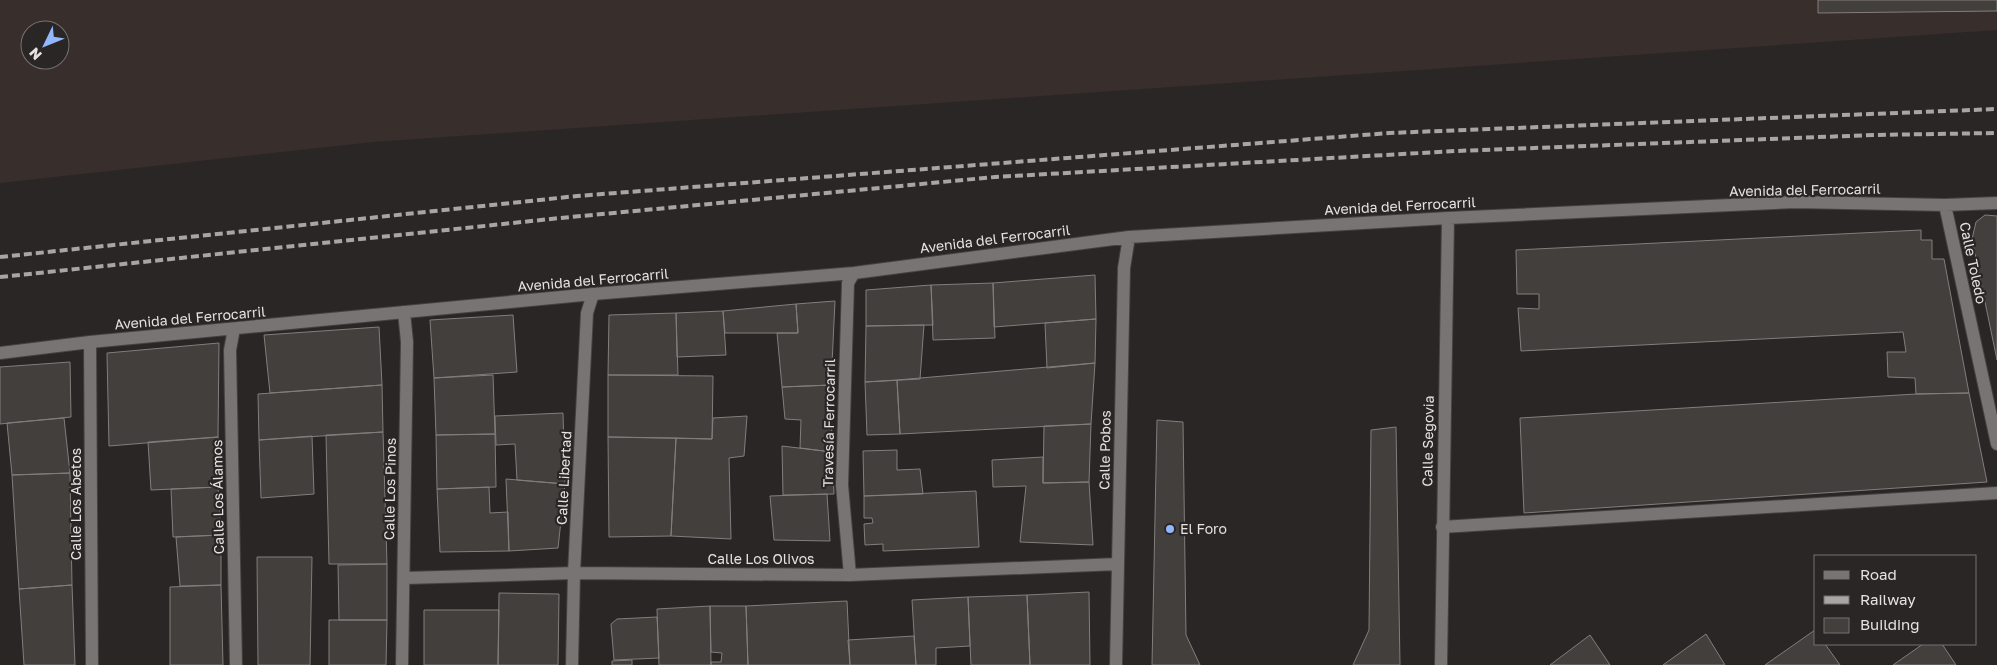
<svg xmlns="http://www.w3.org/2000/svg" width="1997" height="665" font-family="'Golos Text',sans-serif">
<style>
.built{fill:#382e2b;fill-rule:evenodd}
.building{fill:#423f3d;stroke:#837e7d}
.lines{fill:none;stroke-linecap:round;stroke-linejoin:round}
.lane-casing{stroke:#454241;stroke-width:14}
.street-casing{stroke:#454241;stroke-width:14}
.lane{stroke:#787473;stroke-width:12}
.street{stroke:#787473;stroke-width:12}
.rail{stroke:#a8a5a5;stroke-width:4;stroke-dasharray:8 4;stroke-linecap:butt}
.poi-dot{fill:#93b7fd;stroke:#2a2625;stroke-width:2}
.labels{text-anchor:middle;stroke-width:4.5;stroke-linejoin:round;paint-order:stroke}
.street-label{font-size:14px;fill:#e5e2e2;stroke:#2a2625}
.poi-label{font-size:14px;fill:#e5e2e2;stroke:#2a2625;text-anchor:start}
</style>
<rect width="100%" height="100%" fill="#2a2625"/>
<!-- built -->
<path class="built" d="M 0,0 L 1997,0 L 1997,30 L 373,142 L 0,183 ZM 30,30 L 60,30 L 60,60 L 30,60 Z"/>
<!-- building -->
<path class="building" d="M 1818,0 L 1997,0 L 1997,11 L 1818,13 Z
M 1985,215 L 1997,216 L 1997,360 L 1972,239 L 1976,222 Z
M 1921,230 L 1921,240 L 1932,240 L 1932,259 L 1944,259 L 1969,393 L 1916,394 L 1915,378 L 1888,377 L 1887,352 L 1906,352 L 1903,332 L 1521,351 L 1518,308 L 1539,309 L 1539,294 L 1517,294 L 1516,250 Z
M 1095,275 L 1096,319 L 994,327 L 993,283 Z
M 993,283 L 995,338 L 933,340 L 931,285 Z
M 931,285 L 933,325 L 866,326 L 866,290 Z
M 835,301 L 831,385 L 782,387 L 777,333 L 798,333 L 796,304 Z
M 796,304 L 798,333 L 725,333 L 723,311 Z
M 723,311 L 726,355 L 677,357 L 676,313 Z
M 676,313 L 678,375 L 608,375 L 609,315 Z
M 513,315 L 517,372 L 434,378 L 430,320 Z
M 1096,319 L 1095,363 L 1047,368 L 1045,323 Z
M 924,325 L 920,379 L 865,382 L 866,326 Z
M 379,327 L 382,385 L 270,393 L 264,335 Z
M 219,343 L 218,437 L 109,446 L 107,353 Z
M 70,362 L 71,417 L 0,424 L 0,367 Z
M 1095,363 L 1091,424 L 900,434 L 897,380 Z
M 493,375 L 495,434 L 436,435 L 434,378 Z
M 608,375 L 713,376 L 712,439 L 608,437 Z
M 897,380 L 900,434 L 867,435 L 865,382 Z
M 382,385 L 383,432 L 259,440 L 258,394 Z
M 831,385 L 832,452 L 800,448 L 801,420 L 785,419 L 782,387 Z
M 1969,393 L 1987,482 L 1524,513 L 1520,418 L 1916,394 Z
M 563,413 L 565,484 L 517,480 L 515,444 L 496,445 L 495,416 Z
M 747,416 L 744,456 L 729,458 L 731,539 L 671,536 L 676,438 L 712,439 L 713,418 Z
M 64,418 L 70,473 L 12,475 L 7,423 Z
M 1157,420 L 1183,422 L 1186,635 L 1200,665 L 1152,665 Z
M 1091,424 L 1089,482 L 1043,483 L 1044,426 Z
M 1396,427 L 1400,665 L 1353,665 L 1369,630 L 1371,430 Z
M 383,432 L 387,564 L 329,564 L 326,435 Z
M 495,434 L 496,487 L 437,489 L 436,435 Z
M 312,436 L 314,494 L 261,498 L 259,440 Z
M 218,437 L 218,487 L 151,490 L 148,442 Z
M 608,437 L 676,438 L 671,536 L 609,537 Z
M 782,446 L 832,452 L 834,494 L 783,495 Z
M 897,450 L 897,470 L 920,469 L 923,494 L 864,496 L 863,451 Z
M 1043,457 L 1043,483 L 1089,482 L 1093,545 L 1020,542 L 1026,486 L 993,487 L 992,460 Z
M 70,473 L 72,585 L 19,589 L 12,475 Z
M 506,479 L 565,484 L 558,548 L 509,551 Z
M 218,487 L 221,535 L 173,537 L 171,489 Z
M 489,487 L 490,513 L 508,512 L 509,551 L 440,552 L 437,489 Z
M 976,491 L 979,547 L 883,551 L 883,544 L 865,545 L 864,524 L 873,523 L 872,518 L 864,518 L 864,496 Z
M 827,494 L 830,541 L 774,540 L 770,496 Z
M 221,535 L 221,585 L 180,586 L 176,537 Z
M 257,557 L 312,557 L 310,665 L 258,665 Z
M 387,564 L 387,620 L 339,620 L 338,565 Z
M 72,585 L 75,665 L 24,665 L 19,589 Z
M 221,585 L 223,665 L 170,665 L 170,587 Z
M 1089,592 L 1090,665 L 1030,665 L 1027,595 Z
M 499,593 L 559,594 L 558,665 L 498,665 Z
M 1027,595 L 1030,665 L 971,665 L 968,597 Z
M 968,597 L 970,646 L 936,648 L 936,665 L 916,665 L 912,600 Z
M 847,601 L 850,665 L 748,665 L 746,606 Z
M 710,606 L 746,606 L 748,665 L 711,665 L 711,662 L 721,662 L 722,653 L 711,652 Z
M 710,606 L 711,665 L 659,665 L 657,609 Z
M 424,610 L 499,610 L 498,665 L 424,665 Z
M 657,617 L 659,658 L 614,660 L 611,624 L 617,619 Z
M 329,620 L 387,620 L 386,665 L 329,665 Z
M 1815,630 L 1816,644 L 1825,644 L 1840,665 L 1765,665 Z
M 1706,634 L 1725,665 L 1663,665 Z
M 1590,635 L 1610,665 L 1550,665 Z
M 914,636 L 916,665 L 850,665 L 848,640 Z
M 1923,644 L 1942,644 L 1956,665 L 1893,665 Z
M 632,660 L 632,665 L 612,665 L 612,661 Z"/>
<g class="lines">
<defs>
<path id="lane" d="M 1442,527 L 1997,493"/>
<path id="street" d="M 1945,205 L 1997,444
M 234,329 L 230,350 L 236,665
M 90,342 L 92,665
M 0,353 L 90,342 L 593,294 L 854,273 L 1129,237 L 1448,218 L 1795,202 L 1945,205 L 1997,203
M 850,575 L 842,485 L 848,283 L 854,273
M 405,578 L 574,573 L 850,575 L 1118,564
M 402,665 L 407,342 L 404,312
M 572,665 L 574,573 L 587,313 L 593,294
M 1116,665 L 1124,268 L 1129,237
M 1441,665 L 1448,218"/>
</defs>
<!-- lane casing -->
<use href="#lane" class="lane-casing"/>
<!-- street casing -->
<use href="#street" class="street-casing"/>
<!-- lane -->
<use href="#lane" class="lane"/>
<!-- street -->
<use href="#street" class="street"/>
<!-- rail -->
<path class="rail" d="M 0,257 L 577,196 L 1389,133 L 1997,109
M 0,277 L 560,218 L 995,177 L 1456,151 L 1873,135 L 1997,133"/>
</g>
<!-- markers -->
<circle class="poi-dot" cx="1170" cy="529" r="5"/>
<g class="labels">
<!-- street labels -->
<g class="street-label">
<text transform="translate(1805 190) rotate(-1)" y="5">Avenida del Ferrocarril</text>
<text transform="translate(1400 206) rotate(-3)" y="5">Avenida del Ferrocarril</text>
<text transform="translate(995 239) rotate(-7)" y="5">Avenida del Ferrocarril</text>
<text transform="translate(1973 263) rotate(78)" y="5">Calle Toledo</text>
<text transform="translate(593 280) rotate(-5)" y="5">Avenida del Ferrocarril</text>
<text transform="translate(190 318) rotate(-5)" y="5">Avenida del Ferrocarril</text>
<text transform="translate(829 423) rotate(-89)" y="5">Travesía Ferrocarril</text>
<text transform="translate(1428 441) rotate(-89)" y="5">Calle Segovia</text>
<text transform="translate(1105 450) rotate(-89)" y="5">Calle Pobos</text>
<text transform="translate(564 478) rotate(-87)" y="5">Calle Libertad</text>
<text transform="translate(390 489) rotate(-89)" y="5">Calle Los Pinos</text>
<text transform="translate(218 497) rotate(-91)" y="5">Calle Los Álamos</text>
<text transform="translate(76 504) rotate(-90)" y="5">Calle Los Abetos</text>
<text x="761" y="564">Calle Los Olivos</text>
</g>
<!-- poi labels -->
<g class="poi-label">
<text x="1180" y="534">El Foro</text>
</g>
</g>
<!-- legend -->
<rect x="1814" y="555" width="162" height="90" fill="#2a2625" stroke="#757171"/>
<rect x="1824" y="571" width="25" height="8" fill="#787473" stroke="#757171"/>
<text x="1860" y="580" font-size="15" fill="#e5e2e2">Road</text>
<rect x="1824" y="596" width="25" height="8" fill="#a8a5a5" stroke="#757171"/>
<text x="1860" y="605" font-size="15" fill="#e5e2e2">Railway</text>
<rect x="1824" y="618" width="25" height="15" fill="#423f3d" stroke="#757171"/>
<text x="1860" y="630" font-size="15" fill="#e5e2e2">Building</text>
<!-- north arrow -->
<g transform="translate(45 45) rotate(227)"><circle r="24" fill="#2a2625" stroke="#757171"/>
<path d="M0-4L9 19L0 12L-9 19Z" fill="#93b7fd"/>
<text y="-8" font-size="14" font-weight="bold" text-anchor="middle" fill="#e5e2e2">N</text>
</g>
</svg>
